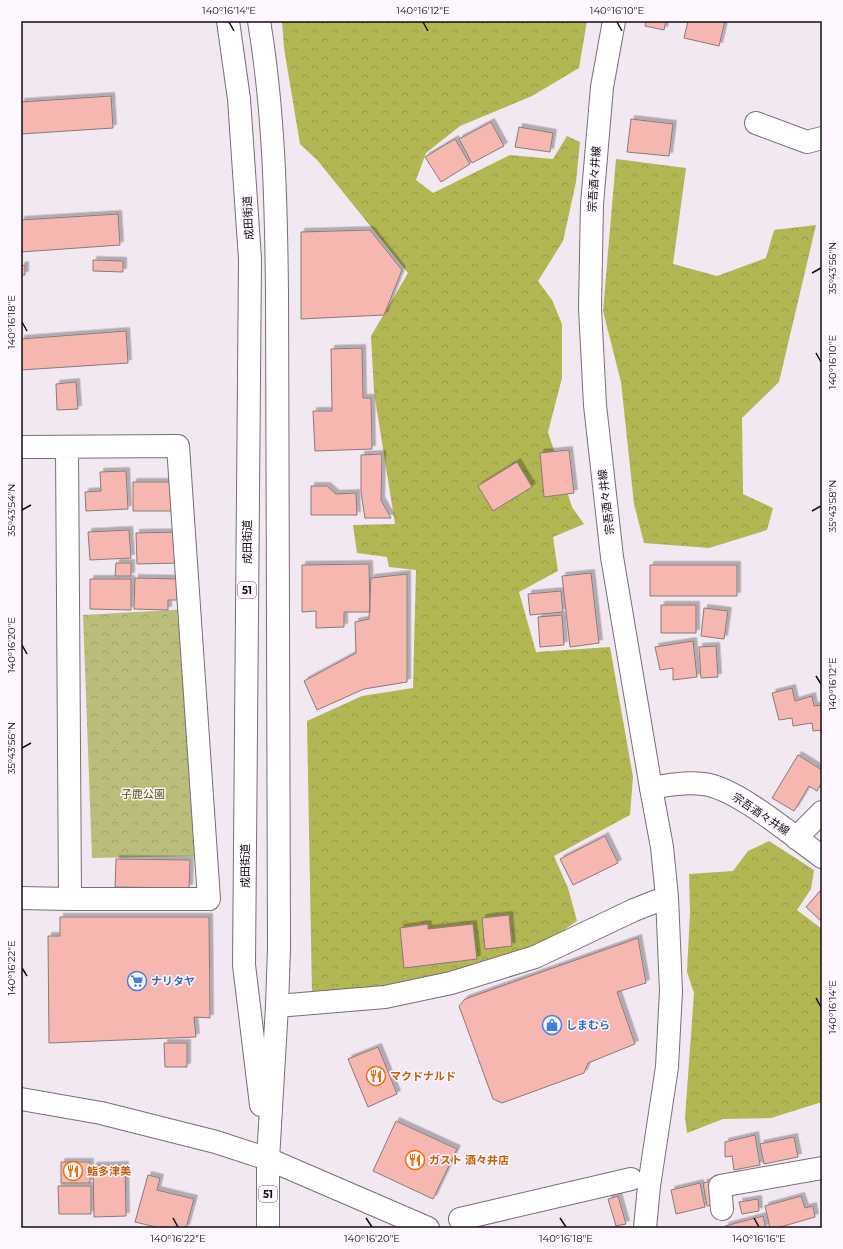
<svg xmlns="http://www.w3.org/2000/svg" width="843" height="1249" font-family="Montserrat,'Noto Sans JP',sans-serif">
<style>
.forest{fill:url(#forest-crowns)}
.park{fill:url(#park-crowns)}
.building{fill:#f5b7af;stroke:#887a78;filter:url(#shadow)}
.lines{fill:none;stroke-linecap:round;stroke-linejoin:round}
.minor-casing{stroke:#776e77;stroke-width:24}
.major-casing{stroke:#776e77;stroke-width:24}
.highway-casing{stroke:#776e77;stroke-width:24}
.minor{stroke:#fff;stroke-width:22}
.major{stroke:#fff;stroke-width:22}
.highway{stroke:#fff;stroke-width:22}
.ticks{fill:none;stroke:#0f0c0f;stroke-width:1.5}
.labels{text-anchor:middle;stroke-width:3;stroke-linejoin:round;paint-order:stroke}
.shield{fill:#fef6fe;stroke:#575257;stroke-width:1}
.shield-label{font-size:10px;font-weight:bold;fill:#0f0c0f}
.street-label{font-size:11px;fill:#0f0c0f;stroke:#fef6fe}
.park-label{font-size:11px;fill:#525406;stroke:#fef6fe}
.shop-label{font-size:11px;font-weight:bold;fill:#366cbe;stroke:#fef6fe;text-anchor:start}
.food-label{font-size:11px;font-weight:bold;fill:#c56008;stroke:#fef6fe;text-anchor:start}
.neatline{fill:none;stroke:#0f0c0f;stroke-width:1.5}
.ticks-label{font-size:10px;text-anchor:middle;fill:#0f0c0f}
</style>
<defs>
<pattern id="forest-crowns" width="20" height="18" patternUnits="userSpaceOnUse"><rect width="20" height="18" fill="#b2b653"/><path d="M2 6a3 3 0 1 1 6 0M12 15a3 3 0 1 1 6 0" fill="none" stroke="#989b47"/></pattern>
<pattern id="park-crowns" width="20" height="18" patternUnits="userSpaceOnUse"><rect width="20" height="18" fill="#babe7a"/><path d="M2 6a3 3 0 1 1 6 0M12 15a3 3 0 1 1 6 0" fill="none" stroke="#9fa268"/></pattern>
<filter id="shadow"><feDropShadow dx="3.5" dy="-3.5" stdDeviation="0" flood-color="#0004"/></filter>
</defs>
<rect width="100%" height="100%" fill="#f2e8f2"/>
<!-- forest -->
<path class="forest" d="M 282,21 L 587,21 L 579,68 L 532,96 L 460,126 L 426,153 L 416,180 L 433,193 L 510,155 L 553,159 L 567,136 L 580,142 L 576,182 L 563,241 L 538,281 L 552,300 L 562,324 L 562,378 L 548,432 L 572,507 L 584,524 L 553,537 L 558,571 L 519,592 L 536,652 L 610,647 L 633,777 L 630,815 L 554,856 L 568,888 L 577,921 L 552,938 L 476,967 L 389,988 L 312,995 L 307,721 L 362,696 L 413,688 L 416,570 L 389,567 L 387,557 L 357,553 L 353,525 L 395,524 L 374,392 L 371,336 L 408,273 L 318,161 L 300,144 L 284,48 Z
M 616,159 L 686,168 L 673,264 L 717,276 L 766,258 L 774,230 L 816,225 L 779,382 L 742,418 L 743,494 L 773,508 L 767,530 L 709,548 L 644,543 L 634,504 L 621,382 L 603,311 Z
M 769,841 L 814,870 L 811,889 L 797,910 L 822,929 L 822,1102 L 771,1118 L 723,1119 L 687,1133 L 685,1118 L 694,993 L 687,972 L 690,913 L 689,874 L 733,871 L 748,851 Z"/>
<!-- park -->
<path class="park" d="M 188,609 L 198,856 L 92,858 L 83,615 Z"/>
<!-- building -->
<path class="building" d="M 646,21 L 666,21 L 664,30 L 645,26 Z
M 688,21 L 725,21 L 719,46 L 684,38 Z
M 111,96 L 113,128 L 21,134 L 21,102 Z
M 631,119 L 673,124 L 669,156 L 627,152 Z
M 491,122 L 504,146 L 472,163 L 459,139 Z
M 519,127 L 553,133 L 550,152 L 515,147 Z
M 455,139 L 470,164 L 441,182 L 425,157 Z
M 118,214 L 120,245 L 21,252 L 21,220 Z
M 370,230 L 402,270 L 384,315 L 301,319 L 301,232 Z
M 93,260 L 123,261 L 123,272 L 93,271 Z
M 25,265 L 25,275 L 21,275 L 21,266 Z
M 126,331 L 128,363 L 21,370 L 21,339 Z
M 362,348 L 363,398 L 371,398 L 372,449 L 315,451 L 313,411 L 332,411 L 331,349 Z
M 76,382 L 78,409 L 57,410 L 56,384 Z
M 569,450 L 574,493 L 544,497 L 540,453 Z
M 382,454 L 381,500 L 391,518 L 365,518 L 361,492 L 361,455 Z
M 517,462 L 532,487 L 493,511 L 478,486 Z
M 126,471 L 128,509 L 86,511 L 85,492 L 101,491 L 100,472 Z
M 133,482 L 174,482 L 175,511 L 133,511 Z
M 311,486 L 327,486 L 336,494 L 356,493 L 357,515 L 311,515 Z
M 129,530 L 131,558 L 90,560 L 88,532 Z
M 180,532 L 181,563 L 137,564 L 136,533 Z
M 116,563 L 131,563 L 131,576 L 115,576 Z
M 369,564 L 370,612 L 344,612 L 344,627 L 316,628 L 316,611 L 302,612 L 302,565 Z
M 650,565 L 737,565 L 737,596 L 650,596 Z
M 591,573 L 599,643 L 570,647 L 562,576 Z
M 407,574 L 407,682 L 364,689 L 317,710 L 304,681 L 356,653 L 355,622 L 369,619 L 371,578 Z
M 135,578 L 178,579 L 177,600 L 168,600 L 168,610 L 134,609 Z
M 90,579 L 131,579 L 131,610 L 90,609 Z
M 561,591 L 563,612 L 530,615 L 528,594 Z
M 661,605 L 696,605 L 696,633 L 661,633 Z
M 704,608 L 728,611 L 724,639 L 701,636 Z
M 562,615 L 564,645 L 540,647 L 538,617 Z
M 693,641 L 697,677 L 673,680 L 673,668 L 660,670 L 655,647 Z
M 716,646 L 718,677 L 701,678 L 699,647 Z
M 792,688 L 795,701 L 812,696 L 814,706 L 822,705 L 822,730 L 813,731 L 812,723 L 793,726 L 792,718 L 779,720 L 772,693 Z
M 798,755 L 822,770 L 822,782 L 817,791 L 809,786 L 794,811 L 772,798 Z
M 605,836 L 618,863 L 573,885 L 560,859 Z
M 116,859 L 190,860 L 189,888 L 115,887 Z
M 821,890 L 822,891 L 822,922 L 806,907 Z
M 509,915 L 512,946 L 485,949 L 482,918 Z
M 60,917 L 209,917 L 210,1018 L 194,1017 L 196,1037 L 49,1043 L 48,936 L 60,936 Z
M 428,924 L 428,929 L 473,924 L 477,959 L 404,968 L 400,928 Z
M 638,938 L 646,983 L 617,992 L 635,1044 L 588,1063 L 584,1073 L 502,1103 L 493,1099 L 459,1006 L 465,999 Z
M 164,1043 L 187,1043 L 187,1067 L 165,1067 Z
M 378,1047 L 397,1094 L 368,1107 L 348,1059 Z
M 396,1121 L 457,1149 L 433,1199 L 373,1171 Z
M 755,1135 L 760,1165 L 734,1170 L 732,1156 L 725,1157 L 725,1142 Z
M 794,1137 L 798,1157 L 764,1164 L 760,1144 Z
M 61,1162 L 90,1162 L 90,1183 L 61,1183 Z
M 125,1165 L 126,1216 L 94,1217 L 93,1166 Z
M 148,1175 L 160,1178 L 157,1190 L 194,1199 L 186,1228 L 160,1228 L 135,1222 Z
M 713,1181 L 718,1204 L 707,1206 L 703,1183 Z
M 700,1183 L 705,1207 L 676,1214 L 671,1190 Z
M 58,1186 L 91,1186 L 91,1214 L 59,1214 Z
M 618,1196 L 626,1224 L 616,1226 L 608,1199 Z
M 801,1196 L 805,1208 L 813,1206 L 815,1217 L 777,1228 L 770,1228 L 765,1206 Z
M 758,1199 L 759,1211 L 742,1214 L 739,1202 Z
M 763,1216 L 766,1228 L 726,1228 L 725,1226 Z"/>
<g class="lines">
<defs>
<path id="minor" d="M 756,123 L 807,142 L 822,138
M 21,447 L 178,446 L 209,899 L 70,899
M 796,838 L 822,812
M 21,898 L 70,899 L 67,447
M 277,1006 L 385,997 L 451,983 L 535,957 L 634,910 L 667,897
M 21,1099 L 101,1113 L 216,1142 L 268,1159 L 428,1228
M 722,1209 L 720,1186 L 822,1168
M 460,1219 L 631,1179
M 645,1228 L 649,1186 L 667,1067 L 671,991 L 667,897 L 662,847 L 651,788"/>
<path id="major" d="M 614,21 L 602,87 L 592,204 L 590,308 L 595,405 L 612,557 L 651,788 C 668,785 685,782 703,784 C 736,787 794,837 822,857"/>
<path id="highway" d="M 228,21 L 239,99 L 250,259 L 244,965 L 261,1105
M 259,21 C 274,111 276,201 277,292 L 279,948 L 277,1006 L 268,1159 L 268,1228"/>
</defs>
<!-- minor casing -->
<use href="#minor" class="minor-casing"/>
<!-- major casing -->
<use href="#major" class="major-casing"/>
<!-- highway casing -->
<use href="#highway" class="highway-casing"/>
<!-- minor -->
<use href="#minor" class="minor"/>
<!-- major -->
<use href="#major" class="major"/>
<!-- highway -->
<use href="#highway" class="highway"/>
</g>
<!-- ticks -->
<path class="ticks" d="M 229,22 L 234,31M 423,22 L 428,31M 617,22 L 622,31M 812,273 L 821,268M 22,322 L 27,331M 816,353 L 821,362M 22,510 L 31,505M 812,511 L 821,506M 22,645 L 27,654M 816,676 L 821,684M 22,748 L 31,743M 22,968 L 27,976M 816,998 L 821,1007M 173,1218 L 178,1227M 366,1218 L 372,1227M 560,1218 L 566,1227M 754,1218 L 759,1227"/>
<!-- icons -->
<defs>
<symbol id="supermarket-ring" viewBox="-11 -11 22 22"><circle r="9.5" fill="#fef6fe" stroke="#3f7fe0" stroke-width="1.5"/><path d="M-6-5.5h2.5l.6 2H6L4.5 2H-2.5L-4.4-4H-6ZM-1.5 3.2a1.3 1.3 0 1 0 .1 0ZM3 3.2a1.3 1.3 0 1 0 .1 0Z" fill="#3f7fe0"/></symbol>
<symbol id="shop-ring" viewBox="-11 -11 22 22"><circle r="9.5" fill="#fef6fe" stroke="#3f7fe0" stroke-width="1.5"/><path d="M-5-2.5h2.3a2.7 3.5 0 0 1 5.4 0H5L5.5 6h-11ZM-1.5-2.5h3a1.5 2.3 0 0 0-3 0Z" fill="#3f7fe0"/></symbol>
<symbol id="restaurant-ring" viewBox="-11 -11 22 22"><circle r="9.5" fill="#fef6fe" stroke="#e8710a" stroke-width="1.5"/><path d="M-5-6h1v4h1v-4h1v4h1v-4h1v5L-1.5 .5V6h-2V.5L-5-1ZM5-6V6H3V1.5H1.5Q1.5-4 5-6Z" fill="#e8710a"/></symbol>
</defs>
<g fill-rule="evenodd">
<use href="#supermarket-ring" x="126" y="970" width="22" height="22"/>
<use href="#shop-ring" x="541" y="1014" width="22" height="22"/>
<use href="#restaurant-ring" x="365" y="1065" width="22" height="22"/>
<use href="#restaurant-ring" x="404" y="1149" width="22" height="22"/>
<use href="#restaurant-ring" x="62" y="1160" width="22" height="22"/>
</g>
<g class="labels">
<!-- shield labels -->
<g class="shield">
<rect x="238" y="582" width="18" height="16" rx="3"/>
<rect x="259" y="1186" width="18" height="16" rx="3"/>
</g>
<g class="shield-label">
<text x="247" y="594">51</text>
<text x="268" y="1198">51</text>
</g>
<!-- street labels -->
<g class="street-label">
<text transform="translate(594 179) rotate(-86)" y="4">宗吾酒々井線</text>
<text transform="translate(248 218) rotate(-93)" y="4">成田街道</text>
<text transform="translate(606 502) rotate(-97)" y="4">宗吾酒々井線</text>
<text transform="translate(247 542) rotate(-90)" y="4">成田街道</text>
<text transform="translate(761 814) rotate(34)" y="4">宗吾酒々井線</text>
<text transform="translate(245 866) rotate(-90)" y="4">成田街道</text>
</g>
<!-- park labels -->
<g class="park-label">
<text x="143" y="798">子鹿公園</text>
</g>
<!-- shop labels -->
<g class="shop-label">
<text x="151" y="985">ナリタヤ</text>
<text x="566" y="1029">しまむら</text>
</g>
<!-- food labels -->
<g class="food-label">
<text x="390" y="1080">マクドナルド</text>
<text x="429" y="1164">ガスト 酒々井店</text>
<text x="87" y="1175">鮨多津美</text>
</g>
</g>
<!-- border -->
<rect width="843" height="1249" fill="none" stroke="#fef6fe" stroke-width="44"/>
<rect x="22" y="22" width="799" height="1205" class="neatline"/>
<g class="ticks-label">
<text x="229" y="14">140°16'14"E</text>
<text x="423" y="14">140°16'12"E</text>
<text x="617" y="14">140°16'10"E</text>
<text transform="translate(832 268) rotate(-90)" y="4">35°43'56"N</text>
<text transform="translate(11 322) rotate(-90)" y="4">140°16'18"E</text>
<text transform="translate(832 362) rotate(-90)" y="4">140°16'10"E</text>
<text transform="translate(832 506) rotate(-90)" y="4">35°43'58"N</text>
<text transform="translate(11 510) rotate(-90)" y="4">35°43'54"N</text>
<text transform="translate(11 645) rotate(-90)" y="4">140°16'20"E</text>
<text transform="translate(832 684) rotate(-90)" y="4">140°16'12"E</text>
<text transform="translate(11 748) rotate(-90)" y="4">35°43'56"N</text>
<text transform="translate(11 968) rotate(-90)" y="4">140°16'22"E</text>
<text transform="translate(832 1007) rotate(-90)" y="4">140°16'14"E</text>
<text x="178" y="1242">140°16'22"E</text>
<text x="372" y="1242">140°16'20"E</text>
<text x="566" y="1242">140°16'18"E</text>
<text x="759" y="1242">140°16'16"E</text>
</g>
</svg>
